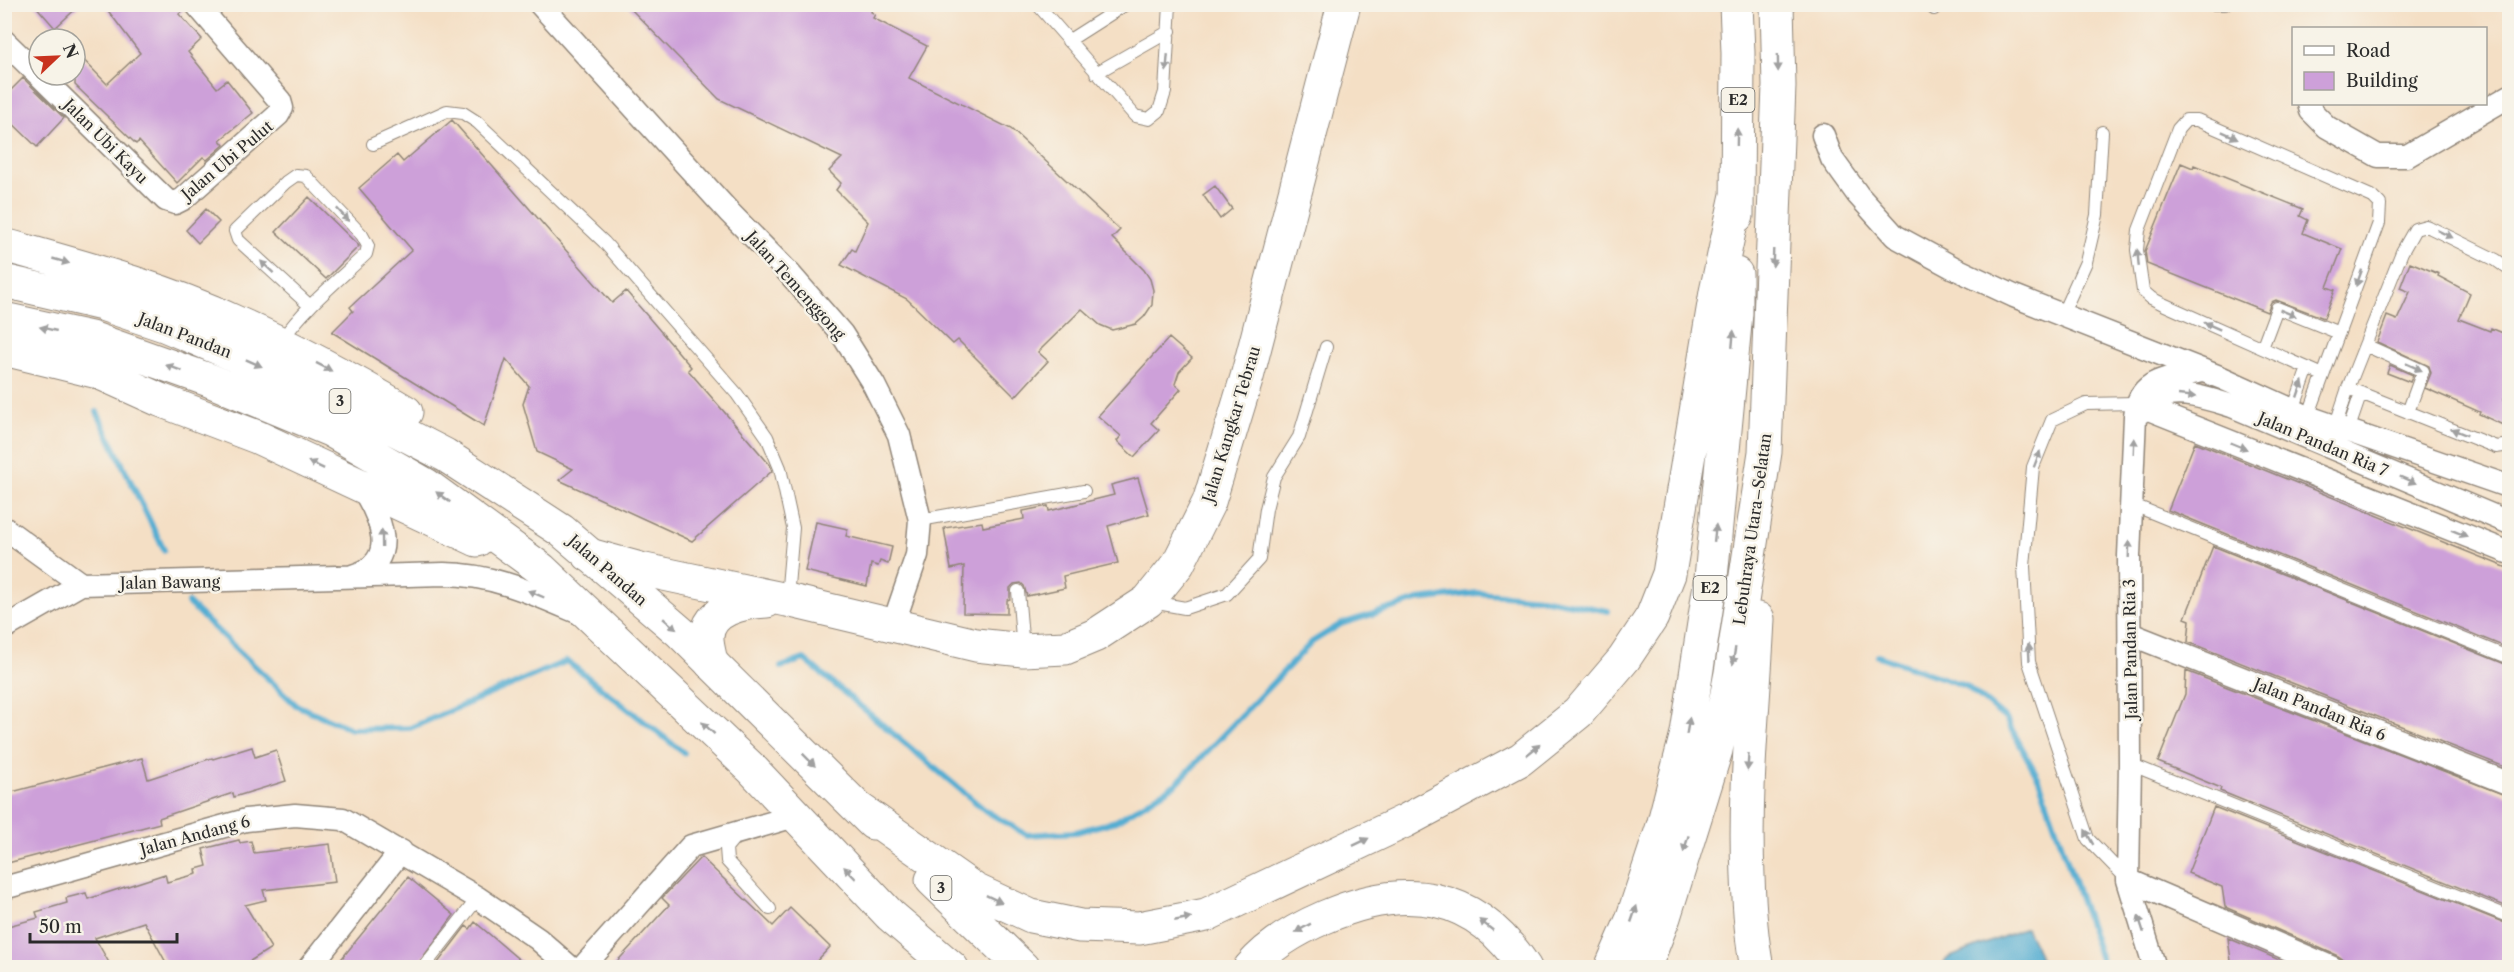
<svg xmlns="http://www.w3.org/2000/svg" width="2514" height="972" font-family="'Libre Caslon Text',serif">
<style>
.water{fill:#55add2;stroke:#406c7e;stroke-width:1.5}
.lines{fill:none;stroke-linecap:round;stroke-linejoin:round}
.stream{stroke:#55add2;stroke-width:6}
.building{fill:#cda0d9}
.lane-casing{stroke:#908578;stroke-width:14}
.street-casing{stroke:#908578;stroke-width:25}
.secondary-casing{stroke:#908578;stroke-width:35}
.highway-casing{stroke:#908578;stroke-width:35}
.lane{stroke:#fff;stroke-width:12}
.street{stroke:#fff;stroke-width:22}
.secondary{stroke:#fff;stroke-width:33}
.highway{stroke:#fff;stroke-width:33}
.oneway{fill:#a0a0a0}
.labels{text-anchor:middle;stroke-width:5;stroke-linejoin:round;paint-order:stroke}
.shield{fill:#f7f3e8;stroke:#686764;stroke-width:1.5}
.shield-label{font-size:15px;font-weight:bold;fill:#2b2b2b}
.street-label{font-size:16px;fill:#2b2b2b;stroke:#f7f3e8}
</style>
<rect width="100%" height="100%" fill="#f7f3e8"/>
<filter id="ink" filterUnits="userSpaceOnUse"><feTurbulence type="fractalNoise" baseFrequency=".0167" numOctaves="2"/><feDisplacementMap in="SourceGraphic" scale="12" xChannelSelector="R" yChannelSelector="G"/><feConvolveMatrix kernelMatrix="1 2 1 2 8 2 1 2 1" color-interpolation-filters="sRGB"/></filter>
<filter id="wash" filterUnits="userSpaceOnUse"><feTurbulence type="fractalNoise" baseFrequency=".008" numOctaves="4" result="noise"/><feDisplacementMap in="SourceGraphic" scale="24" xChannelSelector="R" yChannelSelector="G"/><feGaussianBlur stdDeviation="1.35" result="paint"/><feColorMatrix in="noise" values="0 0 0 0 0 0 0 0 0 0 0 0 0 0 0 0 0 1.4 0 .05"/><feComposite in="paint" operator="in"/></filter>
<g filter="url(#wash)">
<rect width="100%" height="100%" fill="#f4dfc5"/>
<!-- water -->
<path class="water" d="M 2026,928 L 2045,967 L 1940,967 L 1948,958 Z"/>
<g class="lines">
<!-- stream -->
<path class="stream" d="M 4,207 L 5,210
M 97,412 L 164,550
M 188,603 L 296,705 L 351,729 L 410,728 L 567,661 L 684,753
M 1878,656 L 1966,686 L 2006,719 L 2039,779 L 2104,968
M 781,667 L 804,659 L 986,811 L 1027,835 L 1076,832 L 1116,821 L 1176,784 L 1312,642 L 1341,624 L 1418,600 L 1477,593 L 1541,598 L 1608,611"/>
</g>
<g id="blocks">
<!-- building -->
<path class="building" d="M 34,4 L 81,4 L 55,28 Z
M 103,4 L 183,4 L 184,10 L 179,14 L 202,39 L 188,52 L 217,88 L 227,80 L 253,113 L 220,140 L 224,145 L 207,160 L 203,157 L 177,183 L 139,141 L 136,144 L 75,85 L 75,51 L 107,84 L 140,53 Z
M 626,4 L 874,4 L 871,12 L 875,14 L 873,18 L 927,46 L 909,78 L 1011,129 L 1120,230 L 1112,238 L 1144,270 L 1150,279 L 1153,290 L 1152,305 L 1144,317 L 1136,324 L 1112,330 L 1100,325 L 1082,309 L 1038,352 L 1048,361 L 1015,397 L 958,340 L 953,344 L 907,299 L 841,265 L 852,249 L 855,251 L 868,222 L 836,190 L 841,183 L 829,171 L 842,158 L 719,99 Z
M 23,78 L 64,118 L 37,147 L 4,115 L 4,97 Z
M 452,120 L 612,303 L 626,291 L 691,367 L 688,370 L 770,465 L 772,471 L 692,541 L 559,480 L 573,469 L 537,452 L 523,404 L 529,386 L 506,359 L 484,426 L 332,332 L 353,311 L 350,307 L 412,250 L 359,188 L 397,155 L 403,162 Z
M 2181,163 L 2193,168 L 2194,165 L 2303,209 L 2300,216 L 2308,220 L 2303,233 L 2342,249 L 2327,287 L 2335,290 L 2324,318 L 2276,300 L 2271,302 L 2267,312 L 2147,264 L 2145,251 Z
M 1215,186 L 1232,209 L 1220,219 L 1203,195 Z
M 309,197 L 359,246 L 326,279 L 276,232 Z
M 206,209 L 219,222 L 198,243 L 186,230 Z
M 2410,262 L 2439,274 L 2438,276 L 2470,293 L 2459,319 L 2490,331 L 2491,328 L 2510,336 L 2510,384 L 2504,399 L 2510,402 L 2510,416 L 2505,426 L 2479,414 L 2480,412 L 2425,388 L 2431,373 L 2429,366 L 2377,342 L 2387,316 L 2397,320 L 2410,292 L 2400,288 Z
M 1169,338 L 1192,358 L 1179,372 L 1175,384 L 1181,389 L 1151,423 L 1159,430 L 1134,457 L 1117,441 L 1121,436 L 1098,416 Z
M 2390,365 L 2413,375 L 2410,382 L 2387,373 Z
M 2195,442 L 2510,569 L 2510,649 L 2168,510 Z
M 1138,478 L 1149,514 L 1108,526 L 1118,563 L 1063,576 L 1065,588 L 1027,596 L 1024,586 L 1021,583 L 1014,584 L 1010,588 L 1010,599 L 1007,600 L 1007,614 L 963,613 L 964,566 L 951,569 L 944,528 L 982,522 L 983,527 L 1024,519 L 1023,511 L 1048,506 L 1049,511 L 1114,495 L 1111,485 Z
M 816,522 L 848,529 L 846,536 L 892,547 L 888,564 L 880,561 L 878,566 L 871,564 L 867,586 L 805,571 Z
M 2213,546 L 2510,666 L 2510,769 L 2188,642 L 2190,620 L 2185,618 Z
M 2186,671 L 2510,797 L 2510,908 L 2220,791 L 2221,788 L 2158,762 L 2185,694 Z
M 252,747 L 255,757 L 276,750 L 286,781 L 234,797 L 233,793 L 159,818 L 160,823 L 4,864 L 4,794 L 142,758 L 148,779 L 212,758 L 213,759 Z
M 2214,807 L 2510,925 L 2510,968 L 2346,968 L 2344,960 L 2338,956 L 2225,907 L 2222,887 L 2188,873 Z
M 239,840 L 240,843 L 251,841 L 254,853 L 330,844 L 335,882 L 263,890 L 266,900 L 245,905 L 271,948 L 239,968 L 169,968 L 144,922 L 95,938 L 112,968 L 4,968 L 4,927 L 38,918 L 36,912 L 67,903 L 66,898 L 86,893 L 88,899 L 165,874 L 167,882 L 197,874 L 196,869 L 207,866 L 203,849 Z
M 701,857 L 773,926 L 790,908 L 830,947 L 810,968 L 611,968 L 669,905 L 662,898 Z
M 408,877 L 454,915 L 415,968 L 334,968 Z
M 475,922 L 529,968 L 434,968 L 466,926 L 470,929 Z
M 2228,938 L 2298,968 L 2232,968 Z"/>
</g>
</g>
<g filter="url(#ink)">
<use href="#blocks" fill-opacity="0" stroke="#908578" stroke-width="1.5"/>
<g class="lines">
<defs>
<path id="lane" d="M 1037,4 L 1135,116 L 1149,119 L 1159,111 L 1165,92 L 1170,4
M 1928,4 L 1934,9
M 2210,4 L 2225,4
M 1068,41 L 1126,4
M 1096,73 L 1170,31
M 373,144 L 447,111 L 463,113 L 477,122 L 604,242 L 737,394 L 767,437 L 780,468 L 793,528 L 787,598
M 2062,315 L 2086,262 L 2097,215 L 2102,132
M 281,341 C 304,308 336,282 366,254 L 368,246 L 362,235 L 306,176 L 296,175 L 286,182 L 235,231 L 238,240 L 310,306
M 2365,345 L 2423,371 L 2408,412
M 2262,348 L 2277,308 L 2339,333
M 2348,388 L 2496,447 L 2510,445
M 2293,410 L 2308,368
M 2308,417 L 2379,223 L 2380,204 L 2373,197 L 2197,120 L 2186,120 L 2178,129 L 2139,230 L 2137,250 L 2143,291 L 2151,298 L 2163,304 L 2323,375
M 2335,427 L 2348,388 L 2402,252 L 2415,229 L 2426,226 L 2431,228 L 2496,260 L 2510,270
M 2348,431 L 2361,393
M 2131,504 L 2510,658
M 920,520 L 1084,491
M 1018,591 L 1023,649
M 1152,602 L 1185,608 L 1227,594 L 1259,559 L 1266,509 L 1274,477 L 1299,437 L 1326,347
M 2130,764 L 2510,917
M 735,837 L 726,848 L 727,861 L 770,909
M 2127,879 L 2088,839 L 2029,662 L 2024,566 L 2033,467 L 2052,420 L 2086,404 L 2136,403
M 423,968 L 478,898"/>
<path id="street" d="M 540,4 L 730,213 L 788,272 L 842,334 L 874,385 L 899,435 L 920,520 L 917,555 L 893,625
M 4,41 L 39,75
M 39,75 L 166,200 L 175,203 L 183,199 L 278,115 L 282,108 L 280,101 L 196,4
M 2309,104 L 2311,111 L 2327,127 L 2378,156 L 2407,156 L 2510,96
M 1823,135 L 1832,159 L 1858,195 L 1895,236 L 1954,268 L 2014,296 L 2222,378 L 2308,417 L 2510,487
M 2146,408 L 2510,553
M 2141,412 C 2147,407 2154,400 2161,397 C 2182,389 2212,400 2232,406 L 2510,523
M 4,528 L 81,584
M 352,576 C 402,562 380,516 361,486
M 4,628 L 81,584 L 444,574 C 492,574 533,593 577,612
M 2130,634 L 2510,784
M 2128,880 L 2333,968
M 4,888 L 246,820 L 295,815 L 343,819 L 478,898 L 538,939 L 571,968
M 309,968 L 401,851
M 582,968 L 691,846 L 795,816
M 2155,968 L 2128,880 L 2130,764 L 2129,556 L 2135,416 C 2139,377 2169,379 2201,371"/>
<path id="secondary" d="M 589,555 L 640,569 L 787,600 L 976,645 L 1023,650 L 1065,648 L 1096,635 L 1148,601 L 1178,564 L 1209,502 L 1247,377 L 1344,4
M 711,663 C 710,655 707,646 707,639 C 706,609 744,602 767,601"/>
<path id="highway" d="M 1736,4 L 1738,53 L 1737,216
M 4,245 C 82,267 162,288 235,322 C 294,348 351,379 406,412
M 4,281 L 102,304 L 164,325 L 327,394 L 445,455 L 562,531 L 680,632 L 873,823
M 4,319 L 91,338 L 209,380 L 330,430 L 426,485 L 541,569 L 751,768 L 890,915 L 952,968
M 4,349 L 98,372 L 160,400 L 257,437 L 477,540
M 858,808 L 975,890 L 1031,916 L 1080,926 L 1139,928 L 1206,915 L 1405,821 L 1521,759 L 1578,713 L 1624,659 L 1652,617 L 1669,574 L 1716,292 L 1737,195
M 932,880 L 1023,968
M 1250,968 C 1270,944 1297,929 1325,917 C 1405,882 1475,891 1525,968
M 1611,968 L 1632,920 L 1663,826 L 1687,733 L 1711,578 L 1736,313 L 1736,274
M 1644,968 L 1664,917 L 1716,750 L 1731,673 L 1765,452 L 1779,86 L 1777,4
M 1757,968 C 1751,937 1749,907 1748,876 C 1744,790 1754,705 1758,619"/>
</defs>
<!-- lane casing -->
<use href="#lane" class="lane-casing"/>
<!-- street casing -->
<use href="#street" class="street-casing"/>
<!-- secondary casing -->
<use href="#secondary" class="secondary-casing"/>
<!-- highway casing -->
<use href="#highway" class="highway-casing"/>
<!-- lane -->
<use href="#lane" class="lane"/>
<!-- street -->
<use href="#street" class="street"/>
<!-- secondary -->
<use href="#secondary" class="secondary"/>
<!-- highway -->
<use href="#highway" class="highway"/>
</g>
<!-- one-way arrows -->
<defs><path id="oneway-solid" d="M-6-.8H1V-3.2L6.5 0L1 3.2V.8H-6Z" transform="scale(1.5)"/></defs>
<g class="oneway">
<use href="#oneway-solid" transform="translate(1167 63) rotate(95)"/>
<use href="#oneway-solid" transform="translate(1778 63) rotate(89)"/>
<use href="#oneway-solid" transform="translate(2230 135) rotate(24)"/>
<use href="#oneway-solid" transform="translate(1737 137) rotate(-89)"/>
<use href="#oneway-solid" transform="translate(343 215) rotate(47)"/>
<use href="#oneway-solid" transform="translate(2445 234) rotate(26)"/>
<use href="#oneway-solid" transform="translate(1773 258) rotate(92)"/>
<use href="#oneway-solid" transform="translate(2138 258) rotate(-95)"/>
<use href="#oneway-solid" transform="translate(61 261) rotate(16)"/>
<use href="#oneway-solid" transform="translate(267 267) rotate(-137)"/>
<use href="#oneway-solid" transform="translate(2359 278) rotate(110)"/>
<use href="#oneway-solid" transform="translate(2288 313) rotate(22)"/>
<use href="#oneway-solid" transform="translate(2212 326) rotate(-156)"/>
<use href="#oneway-solid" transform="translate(48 329) rotate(-167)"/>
<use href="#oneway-solid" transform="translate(1733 339) rotate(-85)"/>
<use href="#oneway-solid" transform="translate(254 363) rotate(24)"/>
<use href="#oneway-solid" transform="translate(324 367) rotate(27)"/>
<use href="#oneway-solid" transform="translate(2414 367) rotate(24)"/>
<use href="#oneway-solid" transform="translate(174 368) rotate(-160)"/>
<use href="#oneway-solid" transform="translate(2300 389) rotate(-71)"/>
<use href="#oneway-solid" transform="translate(2187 396) rotate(6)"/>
<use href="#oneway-solid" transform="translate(2459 432) rotate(-158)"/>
<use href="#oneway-solid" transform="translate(2134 446) rotate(-88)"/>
<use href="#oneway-solid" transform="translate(2239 446) rotate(22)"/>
<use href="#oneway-solid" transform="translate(2037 459) rotate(-69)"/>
<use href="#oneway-solid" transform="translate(316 465) rotate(-155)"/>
<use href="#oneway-solid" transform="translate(2408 480) rotate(23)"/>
<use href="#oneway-solid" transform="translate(443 497) rotate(-144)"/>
<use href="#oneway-solid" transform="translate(1715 533) rotate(-84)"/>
<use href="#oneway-solid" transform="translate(2459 533) rotate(22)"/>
<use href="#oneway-solid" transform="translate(382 538) rotate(-91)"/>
<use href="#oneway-solid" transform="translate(2129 549) rotate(-88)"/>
<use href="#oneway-solid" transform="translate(536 594) rotate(-157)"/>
<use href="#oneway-solid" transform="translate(670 624) rotate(40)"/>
<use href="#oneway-solid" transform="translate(2029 652) rotate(-93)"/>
<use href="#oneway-solid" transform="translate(1734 656) rotate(99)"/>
<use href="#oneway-solid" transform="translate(1688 726) rotate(-80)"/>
<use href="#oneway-solid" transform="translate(708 728) rotate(-137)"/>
<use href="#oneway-solid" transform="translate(1533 750) rotate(-39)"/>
<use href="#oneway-solid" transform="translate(809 760) rotate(45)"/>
<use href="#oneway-solid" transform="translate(1748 762) rotate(94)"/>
<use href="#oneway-solid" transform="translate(2089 837) rotate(-119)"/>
<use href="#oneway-solid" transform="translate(1361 842) rotate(-26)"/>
<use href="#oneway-solid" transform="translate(1686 844) rotate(107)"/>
<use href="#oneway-solid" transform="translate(850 873) rotate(-134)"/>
<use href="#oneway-solid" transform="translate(994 899) rotate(25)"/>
<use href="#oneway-solid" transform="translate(1634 914) rotate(-71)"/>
<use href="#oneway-solid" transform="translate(1183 919) rotate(-11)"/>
<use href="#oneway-solid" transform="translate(2141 924) rotate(-108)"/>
<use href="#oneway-solid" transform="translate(1486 925) rotate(-142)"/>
<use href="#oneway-solid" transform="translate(1303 928) rotate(151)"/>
</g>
</g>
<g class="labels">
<!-- shield labels -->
<g class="shield">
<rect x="1721.5" y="88" width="33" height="24" rx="4.5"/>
<rect x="329.5" y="389" width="21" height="24" rx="4.5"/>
<rect x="1693.5" y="576" width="33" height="24" rx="4.5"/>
<rect x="930.5" y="876" width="21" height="24" rx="4.5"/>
</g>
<g class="shield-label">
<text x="1738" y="105">E2</text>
<text x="340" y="406">3</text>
<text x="1710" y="593">E2</text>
<text x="941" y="893">3</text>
</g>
<!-- street labels -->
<g class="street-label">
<text transform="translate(106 141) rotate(45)" y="6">Jalan Ubi Kayu</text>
<text transform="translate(227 160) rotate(-40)" y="6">Jalan Ubi Pulut</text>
<text transform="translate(796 285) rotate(48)" y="6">Jalan Temenggong</text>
<text transform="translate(185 335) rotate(21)" y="6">Jalan Pandan</text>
<text transform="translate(1231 424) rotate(-73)" y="6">Jalan Kangkar Tebrau</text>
<text transform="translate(2323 444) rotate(23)" y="6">Jalan Pandan Ria 7</text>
<text transform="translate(1752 529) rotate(-82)" y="6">Lebuhraya Utara–Selatan</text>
<text transform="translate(608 570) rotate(41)" y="6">Jalan Pandan</text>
<text transform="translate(170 582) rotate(-1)" y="6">Jalan Bawang</text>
<text transform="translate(2130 649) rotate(-91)" y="6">Jalan Pandan Ria 3</text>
<text transform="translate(2320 709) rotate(22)" y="6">Jalan Pandan Ria 6</text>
<text transform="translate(195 835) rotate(-15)" y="6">Jalan Andang 6</text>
</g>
</g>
<!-- margin -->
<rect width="2514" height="972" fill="none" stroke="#f7f3e8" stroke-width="24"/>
<!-- legend -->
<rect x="2292" y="27" width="195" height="78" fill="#f7f3e8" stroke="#a5a39c" stroke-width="1.5"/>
<rect x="2304" y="46" width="30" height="9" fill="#ffffff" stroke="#a5a39c" stroke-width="1.5"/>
<text x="2346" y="57" font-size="18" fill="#2b2b2b">Road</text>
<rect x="2304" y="72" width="30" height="18" fill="#cda0d9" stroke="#a5a39c" stroke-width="1.5"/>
<text x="2346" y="87" font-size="18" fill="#2b2b2b">Building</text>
<!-- north arrow -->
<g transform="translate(57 57) rotate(67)"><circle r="28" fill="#f7f3e8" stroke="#a5a39c" stroke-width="1.5"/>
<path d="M0-4.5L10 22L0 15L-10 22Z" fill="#c8321e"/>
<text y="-9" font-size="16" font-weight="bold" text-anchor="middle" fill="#2b2b2b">N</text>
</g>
<!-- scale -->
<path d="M30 933v9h147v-9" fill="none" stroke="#2b2b2b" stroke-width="3"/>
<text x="39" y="933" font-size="18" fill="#2b2b2b" stroke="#f7f3e8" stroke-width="4.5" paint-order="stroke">50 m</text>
</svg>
